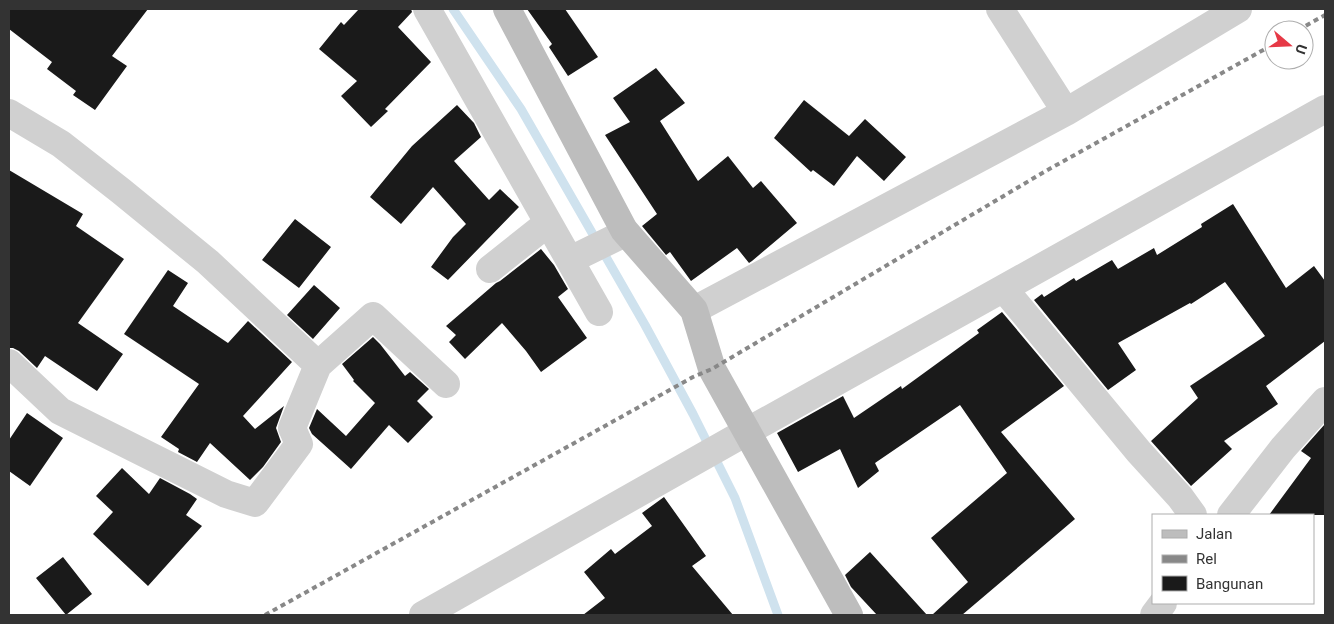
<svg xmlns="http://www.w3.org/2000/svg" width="1334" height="624" font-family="Roboto,sans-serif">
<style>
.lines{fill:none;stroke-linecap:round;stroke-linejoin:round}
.stream{stroke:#cfe2ee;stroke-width:9}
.building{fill:#1a1a1a}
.street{stroke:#d0d0d0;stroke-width:28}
.secondary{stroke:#bdbdbd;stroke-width:28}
.rail{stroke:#888;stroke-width:4;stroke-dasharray:5 4;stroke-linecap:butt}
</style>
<rect width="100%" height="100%" fill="#fff"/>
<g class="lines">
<!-- stream -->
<path class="stream" d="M 453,9 L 521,109 L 645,325 L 693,414 L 735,498 L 778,615"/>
</g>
<!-- building -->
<path class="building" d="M 9,9 L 148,9 L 112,56 L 127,66 L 95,110 L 73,95 L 76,91 L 47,69 L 52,62 L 9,29 Z
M 359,9 L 411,9 L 412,12 L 398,27 L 431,62 L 385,109 L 388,111 L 371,127 L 341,96 L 357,81 L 319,49 L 341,22 L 344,25 Z
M 527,9 L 565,9 L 598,57 L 568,76 L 549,47 L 552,44 Z
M 656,68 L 685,103 L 660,121 L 698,181 L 728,156 L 753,188 L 761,181 L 797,223 L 752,261 L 749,263 L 737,248 L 691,281 L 670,252 L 666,255 L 642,226 L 657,214 L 605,135 L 630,122 L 613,98 Z
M 804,100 L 849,136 L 865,119 L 906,157 L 884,181 L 857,156 L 834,186 L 813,170 L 811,172 L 774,138 Z
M 457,105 L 474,123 L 481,137 L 454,161 L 489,200 L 500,189 L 519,207 L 448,280 L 431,267 L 453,237 L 466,224 L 433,187 L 401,224 L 370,197 L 412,146 Z
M 9,170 L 83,214 L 76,226 L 124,259 L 78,323 L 123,354 L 97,391 L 45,356 L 37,368 L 19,351 L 13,348 L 9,348 Z
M 1233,204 L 1286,288 L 1314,266 L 1325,281 L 1325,341 L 1266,386 L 1278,404 L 1224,441 L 1232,449 L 1191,486 L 1151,441 L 1198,398 L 1190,386 L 1265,336 L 1225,282 L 1191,304 L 1190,303 L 1118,343 L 1136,370 L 1108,390 L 1034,300 L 1042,294 L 1044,297 L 1074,278 L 1076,281 L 1112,260 L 1118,269 L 1154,248 L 1157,255 L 1202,227 L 1201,224 Z
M 295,219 L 331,247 L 299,288 L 262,260 Z
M 541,249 L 554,265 L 568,289 L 558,297 L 587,338 L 541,372 L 526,351 L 502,323 L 465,359 L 449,342 L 456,335 L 446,326 L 496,283 L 500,281 Z
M 168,270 L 188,283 L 173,306 L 228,343 L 248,321 L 292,362 L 243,416 L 255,429 L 284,406 L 276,428 L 281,442 L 263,467 L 250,480 L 210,443 L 197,462 L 178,452 L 179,449 L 161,437 L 199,384 L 124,334 Z
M 314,285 L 340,308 L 313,339 L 287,315 Z
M 1002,312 L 1064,386 L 1001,432 L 1075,519 L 962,615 L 932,615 L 968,582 L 931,538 L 1007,473 L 960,405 L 875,463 L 879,471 L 858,488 L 840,449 L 798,472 L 777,433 L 843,396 L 854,418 L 901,386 L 902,389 L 979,333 L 977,330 Z
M 373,337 L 380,344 L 405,376 L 410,372 L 429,389 L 417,401 L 433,417 L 408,443 L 389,425 L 351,469 L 312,434 L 309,428 L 317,409 L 346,436 L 375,403 L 353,381 L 354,380 L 342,364 Z
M 27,413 L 63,438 L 30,486 L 9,471 L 9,440 Z
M 1325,424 L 1325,515 L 1269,515 L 1311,458 L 1301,451 Z
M 122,468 L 149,494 L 160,478 L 190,494 L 197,499 L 186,515 L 202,526 L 148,586 L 93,534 L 113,512 L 96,496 Z
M 664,497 L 706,556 L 692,566 L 733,615 L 583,615 L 605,598 L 584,572 L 611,549 L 615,554 L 652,526 L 642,513 Z
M 870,552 L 927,615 L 877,615 L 851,587 L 845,575 Z
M 63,557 L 92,594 L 66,615 L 36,578 Z"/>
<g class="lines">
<!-- street -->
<path class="street" d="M 427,9 L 599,312
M 1000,9 L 1066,112
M 9,113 L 61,144 L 121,191 L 208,262 L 318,365
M 570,260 L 621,235 L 624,230
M 490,269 L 548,223
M 1004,289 L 1139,452 L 1180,497 L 1193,515
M 694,310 L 1066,112 L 1238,9
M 9,363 L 60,411 L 226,494 L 255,503 L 299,444 L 292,428 L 318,365 L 373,316 L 446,384
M 1231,515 L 1283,448 L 1325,401
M 423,615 L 748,431 L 1325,109
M 1154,615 L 1163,603"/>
<!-- secondary -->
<path class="secondary" d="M 507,9 L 624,230 L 694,310 L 712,369 L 849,615"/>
<!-- rail -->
<path class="rail" d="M 1298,30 L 1325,15
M 265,615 L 693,377 L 712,369 L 1044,172 L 1274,44"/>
</g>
<!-- border -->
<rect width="1334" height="624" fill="none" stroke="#333333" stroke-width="20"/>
<!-- legend -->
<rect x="1152" y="514" width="162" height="90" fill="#ffffff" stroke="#adadad"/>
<rect x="1162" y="530" width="25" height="8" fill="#bdbdbd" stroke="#adadad"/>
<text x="1196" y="539" font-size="15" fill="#333333">Jalan</text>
<rect x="1162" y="555" width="25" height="8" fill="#888888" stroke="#adadad"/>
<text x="1196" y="564" font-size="15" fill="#333333">Rel</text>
<rect x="1162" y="576" width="25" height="15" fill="#1a1a1a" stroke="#adadad"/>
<text x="1196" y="589" font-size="15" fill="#333333">Bangunan</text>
<!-- north arrow -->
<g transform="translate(1289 45) rotate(109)"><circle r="24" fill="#ffffff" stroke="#adadad"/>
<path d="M0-4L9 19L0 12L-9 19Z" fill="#e63946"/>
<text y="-8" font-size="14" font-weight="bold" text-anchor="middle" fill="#333333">U</text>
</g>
</svg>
